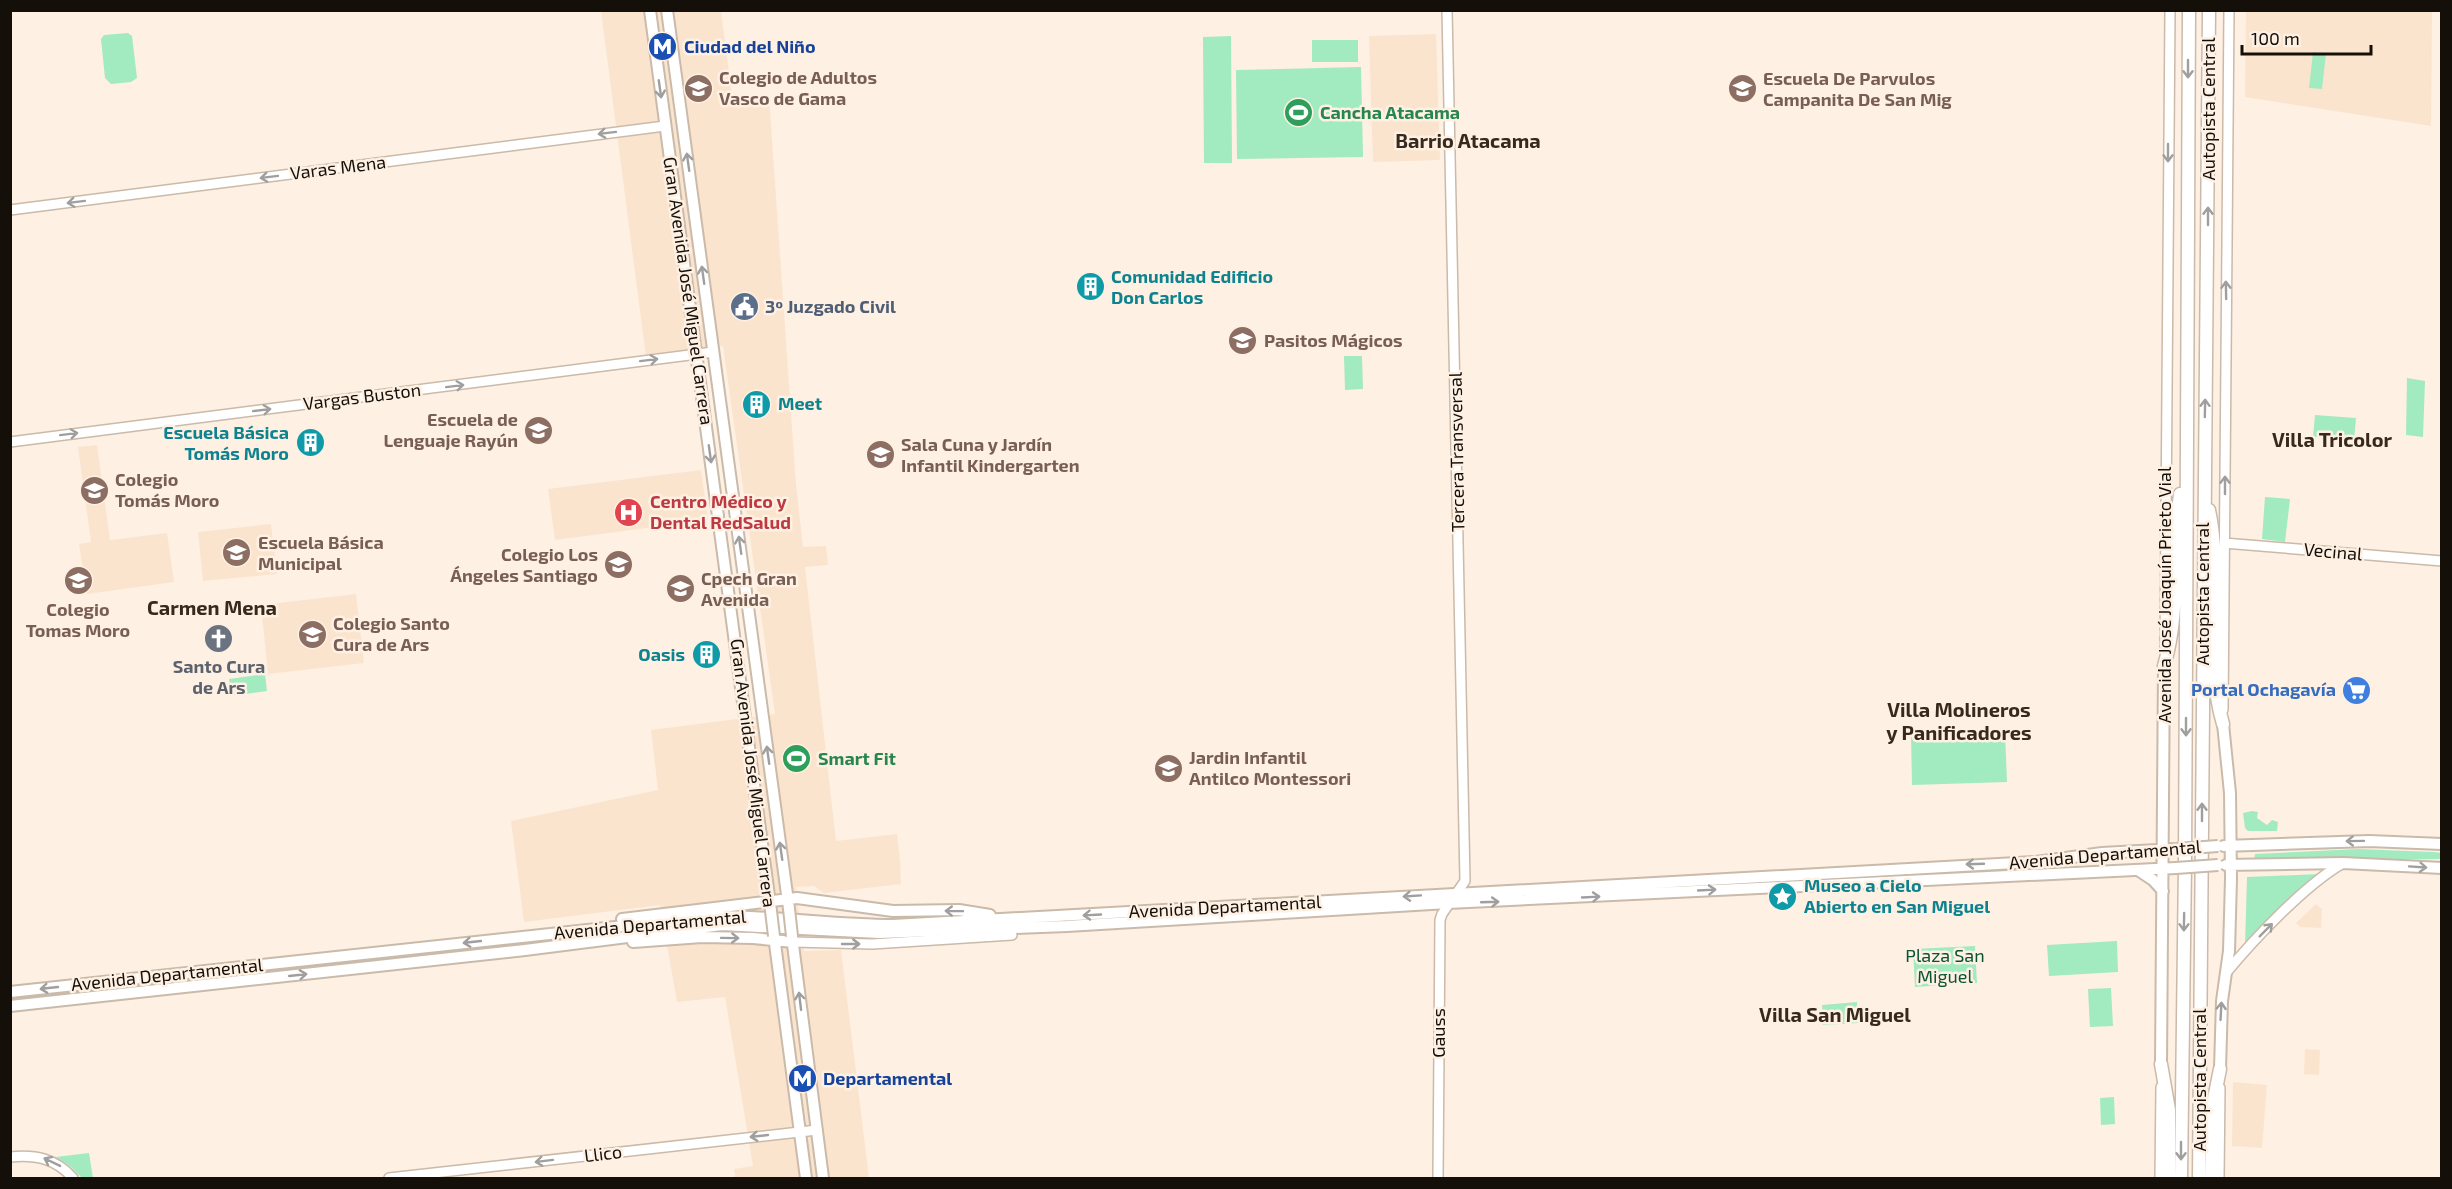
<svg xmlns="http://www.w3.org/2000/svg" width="2452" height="1189" font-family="'Exo 2',sans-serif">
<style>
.built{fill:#fbe4ce}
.green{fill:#a2eac0}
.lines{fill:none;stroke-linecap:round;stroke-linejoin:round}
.secondary-casing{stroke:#cabaaa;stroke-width:12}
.primary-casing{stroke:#cabaaa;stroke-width:14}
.highway-casing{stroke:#cabaaa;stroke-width:15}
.secondary{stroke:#fff;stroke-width:9}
.primary{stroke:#fff;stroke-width:10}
.highway{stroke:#fff;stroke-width:12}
.primary-bridge-casing{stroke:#cabaaa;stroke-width:14;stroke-linecap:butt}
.primary-bridge{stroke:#fff;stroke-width:10}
.oneway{stroke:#a19f9d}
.labels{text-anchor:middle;stroke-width:5;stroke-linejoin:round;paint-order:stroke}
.transit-label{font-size:18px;font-weight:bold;fill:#164399;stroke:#fef0e3;text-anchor:start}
.education-label{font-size:18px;font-weight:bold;fill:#785e54;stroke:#fef0e3;text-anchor:start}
.street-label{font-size:18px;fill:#140f09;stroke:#fef0e3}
.leisure-label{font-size:18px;font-weight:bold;fill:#27864d;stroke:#fef0e3;text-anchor:start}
.culture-label{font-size:18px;font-weight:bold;fill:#0d838f;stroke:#fef0e3;text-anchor:start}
.service-label{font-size:18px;font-weight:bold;fill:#4e5e75;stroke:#fef0e3;text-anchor:start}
.health-label{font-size:18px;font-weight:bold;fill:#be3a42;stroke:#fef0e3;text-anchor:start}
.worship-label{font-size:18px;font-weight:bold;fill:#5b616d;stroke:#fef0e3}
.shop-label{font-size:18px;font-weight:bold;fill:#366cbe;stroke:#fef0e3;text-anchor:end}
.park-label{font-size:18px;fill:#095333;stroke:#fef0e3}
.neighbourhood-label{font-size:20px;font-weight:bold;fill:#372a1d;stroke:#fef0e3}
</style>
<rect width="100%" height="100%" fill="#fef0e3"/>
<!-- built -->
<path class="built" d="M 601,11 L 721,11 L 732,96 L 769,96 L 796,485 L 803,547 L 826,546 L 828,565 L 805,567 L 836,841 L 897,834 L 900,861 L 901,884 L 824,893 L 814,886 L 796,887 L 804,951 L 841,950 L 869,1178 L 735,1178 L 734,1169 L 753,1166 L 725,997 L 677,1002 L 660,905 L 524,922 L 511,821 L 658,790 L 651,730 L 775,714 L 723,346 L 646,357 Z
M 2246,11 L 2432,11 L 2431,126 L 2245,97 Z
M 1436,34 L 1440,160 L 1373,162 L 1369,36 Z
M 1235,333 L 1252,333 L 1252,350 L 1235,350 Z
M 97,445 L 110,540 L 167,533 L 174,582 L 87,594 L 79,544 L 91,542 L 78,447 Z
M 701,470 L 708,520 L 555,540 L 548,489 Z
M 271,524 L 277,574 L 203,581 L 198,532 Z
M 356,594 L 364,663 L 268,674 L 261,605 Z
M 2316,904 L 2322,909 L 2321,928 L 2300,927 L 2296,923 Z
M 2305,1049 L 2320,1050 L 2319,1075 L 2304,1074 Z
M 2233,1082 L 2267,1085 L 2262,1148 L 2232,1146 Z"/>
<!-- green -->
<path class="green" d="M 128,33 L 132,36 L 137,78 L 131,82 L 111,84 L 105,78 L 101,39 L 104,35 Z
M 1231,36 L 1232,163 L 1204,163 L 1203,37 Z
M 1312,40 L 1358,40 L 1358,62 L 1312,62 Z
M 2313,52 L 2326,54 L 2322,89 L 2309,88 Z
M 1361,67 L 1363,157 L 1237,159 L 1236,70 Z
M 1344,356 L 1362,356 L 1363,389 L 1345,390 Z
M 2407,378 L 2425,381 L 2423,437 L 2406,435 Z
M 2315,415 L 2356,418 L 2354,440 L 2313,437 Z
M 2265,497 L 2290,499 L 2285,542 L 2262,539 Z
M 265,674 L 267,691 L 231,696 L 229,679 Z
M 2005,733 L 2007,782 L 1912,785 L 1911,735 Z
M 2252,811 L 2258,812 L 2257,818 L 2267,825 L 2272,820 L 2278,822 L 2277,831 L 2248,831 L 2245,828 L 2243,813 Z
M 2358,849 L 2433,852 L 2442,853 L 2441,859 L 2254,861 L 2255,854 Z
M 2319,874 L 2245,946 L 2247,877 Z
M 2117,941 L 2118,972 L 2049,976 L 2047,945 Z
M 1975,946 L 1977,983 L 1915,987 L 1913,949 Z
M 2111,988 L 2113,1026 L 2090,1027 L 2088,989 Z
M 1857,1002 L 1858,1023 L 1823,1025 L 1822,1005 Z
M 2114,1097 L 2115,1124 L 2101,1125 L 2100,1098 Z
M 89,1153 L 93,1178 L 82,1178 L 71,1167 L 56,1157 Z"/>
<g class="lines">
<defs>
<path id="secondary" d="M 10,210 L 665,126
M 10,442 L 713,352
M 2224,543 L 2442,561
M 2165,647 L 2170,10
M 2223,710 L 2229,10
M 793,942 L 872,944 L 1012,935
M 2226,973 C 2254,939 2305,885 2343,863
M 10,1157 C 36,1154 56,1159 73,1178
M 389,1178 L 817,1130
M 1438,1178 L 1440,920 L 1442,914 L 1465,881 L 1447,10
M 2160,1178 L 2161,1087
M 2219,1178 L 2220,1088"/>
<path id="primary" d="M 650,10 L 771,911
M 667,10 L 789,909
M 2224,846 L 2369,841 L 2442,844
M 2226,865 L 2343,863 L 2442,868
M 2138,870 L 2153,880 L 2163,891
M 622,919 L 797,898 L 893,911 L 959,910 L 990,915
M 774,936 L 806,1178
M 792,937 L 823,1178
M 633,942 L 702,937 L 753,938 L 793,942
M 10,992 L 717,916 C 776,916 834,925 893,925 L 2036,862 L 2102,853 L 2176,849
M 10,1006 L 525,950 L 722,925 L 879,933 L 1067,926 L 1448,903 L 2176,868
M 2161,1064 L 2164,666
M 2220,1069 L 2222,1001 L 2229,951 L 2231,879 L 2230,793 L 2223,724"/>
<path id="highway" d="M 2209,510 C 2224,579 2203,658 2223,724
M 2164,666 C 2181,610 2172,551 2180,494
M 2161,1064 L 2169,1110 L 2169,1178
M 2181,1178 L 2185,863 L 2189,10
M 2199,1178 L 2209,10
M 2211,1178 L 2213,1104 L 2220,1069"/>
</defs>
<!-- secondary casing -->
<use href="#secondary" class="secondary-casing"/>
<!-- primary casing -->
<use href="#primary" class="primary-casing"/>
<!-- highway casing -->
<use href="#highway" class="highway-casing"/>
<!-- secondary -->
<use href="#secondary" class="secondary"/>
<!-- primary -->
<use href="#primary" class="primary"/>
<!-- highway -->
<use href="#highway" class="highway"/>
<defs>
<path id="primary-bridge" d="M 2176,849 L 2218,846
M 2176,868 L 2218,865
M 789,909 L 792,936
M 771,911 L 774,936"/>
</defs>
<!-- primary-bridge casing -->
<use href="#primary-bridge" class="primary-bridge-casing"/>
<!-- primary-bridge -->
<use href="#primary-bridge" class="primary-bridge"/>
</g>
<!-- one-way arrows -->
<defs><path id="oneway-shaft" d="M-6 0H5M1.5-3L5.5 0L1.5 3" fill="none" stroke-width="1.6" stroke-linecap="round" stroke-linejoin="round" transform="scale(1.5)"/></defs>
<g class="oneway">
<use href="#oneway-shaft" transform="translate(2188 69) rotate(90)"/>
<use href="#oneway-shaft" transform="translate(660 89) rotate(82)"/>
<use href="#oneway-shaft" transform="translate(607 133) rotate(173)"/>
<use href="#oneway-shaft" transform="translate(2168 153) rotate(90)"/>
<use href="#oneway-shaft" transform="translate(688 162) rotate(-98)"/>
<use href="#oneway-shaft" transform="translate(269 177) rotate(173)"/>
<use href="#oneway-shaft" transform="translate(76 202) rotate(173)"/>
<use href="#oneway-shaft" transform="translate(2208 216) rotate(-90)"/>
<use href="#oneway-shaft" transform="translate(703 275) rotate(-98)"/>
<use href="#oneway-shaft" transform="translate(2226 290) rotate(-91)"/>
<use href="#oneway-shaft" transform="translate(649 360) rotate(-7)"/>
<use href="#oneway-shaft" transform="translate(455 386) rotate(-7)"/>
<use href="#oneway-shaft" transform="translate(2205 408) rotate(-89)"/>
<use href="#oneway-shaft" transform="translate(262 410) rotate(-7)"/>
<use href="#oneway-shaft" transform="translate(69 434) rotate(-7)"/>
<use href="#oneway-shaft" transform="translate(710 454) rotate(82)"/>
<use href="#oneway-shaft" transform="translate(2225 485) rotate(-90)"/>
<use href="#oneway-shaft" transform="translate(740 545) rotate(-98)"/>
<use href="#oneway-shaft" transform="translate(2186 727) rotate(90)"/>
<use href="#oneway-shaft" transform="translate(768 755) rotate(-98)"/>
<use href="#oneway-shaft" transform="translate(2202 812) rotate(-90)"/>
<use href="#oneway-shaft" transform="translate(2355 841) rotate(179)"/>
<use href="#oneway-shaft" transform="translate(781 851) rotate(-98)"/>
<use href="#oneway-shaft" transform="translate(1975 864) rotate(178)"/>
<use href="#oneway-shaft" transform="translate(2418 867) rotate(4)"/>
<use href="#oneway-shaft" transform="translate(1707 890) rotate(-3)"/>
<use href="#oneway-shaft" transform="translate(1412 896) rotate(176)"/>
<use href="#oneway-shaft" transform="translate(1591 897) rotate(-3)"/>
<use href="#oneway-shaft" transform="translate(1490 902) rotate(-2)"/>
<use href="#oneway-shaft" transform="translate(954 911) rotate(-179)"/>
<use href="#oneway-shaft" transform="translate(1092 915) rotate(177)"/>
<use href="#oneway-shaft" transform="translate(2184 922) rotate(91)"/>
<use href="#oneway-shaft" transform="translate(2266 930) rotate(-45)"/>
<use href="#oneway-shaft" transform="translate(730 938) rotate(1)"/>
<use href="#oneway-shaft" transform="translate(472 942) rotate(174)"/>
<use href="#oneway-shaft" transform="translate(851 944)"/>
<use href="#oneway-shaft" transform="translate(298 975) rotate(-6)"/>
<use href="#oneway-shaft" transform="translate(49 988) rotate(174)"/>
<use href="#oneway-shaft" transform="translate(800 1001) rotate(-97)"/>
<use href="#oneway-shaft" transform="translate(2221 1011) rotate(-87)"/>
<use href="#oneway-shaft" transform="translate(759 1136) rotate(174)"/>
<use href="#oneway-shaft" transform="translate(2181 1151) rotate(90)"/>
<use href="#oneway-shaft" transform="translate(544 1161) rotate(173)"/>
<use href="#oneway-shaft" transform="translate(52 1162) rotate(-154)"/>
</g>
<!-- icons -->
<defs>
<symbol id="metro-disc" viewBox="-11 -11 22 22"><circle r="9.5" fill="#1a4fb4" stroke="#fef0e3"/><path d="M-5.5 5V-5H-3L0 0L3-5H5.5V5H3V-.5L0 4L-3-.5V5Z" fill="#fff"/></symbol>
<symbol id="school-disc" viewBox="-11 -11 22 22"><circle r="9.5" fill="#8d6e63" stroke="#fef0e3"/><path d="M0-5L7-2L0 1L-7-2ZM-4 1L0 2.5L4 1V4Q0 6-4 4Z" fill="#fff"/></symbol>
<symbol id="stadium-disc" viewBox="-11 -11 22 22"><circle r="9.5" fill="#2e9e5b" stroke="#fef0e3"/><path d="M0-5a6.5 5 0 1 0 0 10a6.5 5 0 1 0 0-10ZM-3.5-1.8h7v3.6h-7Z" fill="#fff"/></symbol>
<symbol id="building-disc" viewBox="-11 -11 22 22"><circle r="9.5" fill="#0f9aa8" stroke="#fef0e3"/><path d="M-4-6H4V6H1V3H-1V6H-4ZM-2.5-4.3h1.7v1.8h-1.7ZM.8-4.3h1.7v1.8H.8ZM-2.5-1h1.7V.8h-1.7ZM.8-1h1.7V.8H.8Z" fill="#fff"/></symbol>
<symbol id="civic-disc" viewBox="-11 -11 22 22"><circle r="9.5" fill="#5c6f8a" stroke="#fef0e3"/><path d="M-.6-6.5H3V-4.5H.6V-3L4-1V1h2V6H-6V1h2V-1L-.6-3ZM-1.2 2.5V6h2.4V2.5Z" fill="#fff"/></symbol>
<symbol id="hospital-disc" viewBox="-11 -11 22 22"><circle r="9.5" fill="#e0444e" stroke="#fef0e3"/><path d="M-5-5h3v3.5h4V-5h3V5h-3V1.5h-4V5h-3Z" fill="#fff"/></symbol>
<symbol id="university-disc" viewBox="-11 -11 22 22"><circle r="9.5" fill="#8d6e63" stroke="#fef0e3"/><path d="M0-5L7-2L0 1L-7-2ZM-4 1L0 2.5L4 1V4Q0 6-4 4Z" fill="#fff"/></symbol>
<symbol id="church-disc" viewBox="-11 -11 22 22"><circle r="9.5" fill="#6b7280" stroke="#fef0e3"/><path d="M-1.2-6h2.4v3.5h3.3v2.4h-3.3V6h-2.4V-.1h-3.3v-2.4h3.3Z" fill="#fff"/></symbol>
<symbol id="supermarket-disc" viewBox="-11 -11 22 22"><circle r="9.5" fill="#3f7fe0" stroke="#fef0e3"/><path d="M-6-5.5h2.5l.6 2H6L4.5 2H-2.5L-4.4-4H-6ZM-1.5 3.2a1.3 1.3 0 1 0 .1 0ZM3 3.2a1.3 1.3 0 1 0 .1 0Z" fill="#fff"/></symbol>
<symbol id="sight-disc" viewBox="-11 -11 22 22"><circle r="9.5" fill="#0f9aa8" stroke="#fef0e3"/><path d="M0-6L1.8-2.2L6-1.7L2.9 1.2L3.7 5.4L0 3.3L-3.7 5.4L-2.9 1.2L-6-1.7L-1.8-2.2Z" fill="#fff"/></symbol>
</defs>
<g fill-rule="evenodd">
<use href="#metro-disc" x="646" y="30" width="33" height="33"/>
<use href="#school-disc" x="682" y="72" width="33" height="33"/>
<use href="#school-disc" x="1726" y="72" width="33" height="33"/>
<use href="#stadium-disc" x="1282" y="96" width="33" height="33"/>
<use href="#building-disc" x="1074" y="270" width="33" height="33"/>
<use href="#civic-disc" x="728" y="290" width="33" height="33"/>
<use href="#school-disc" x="1226" y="324" width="33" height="33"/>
<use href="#building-disc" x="740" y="388" width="33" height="33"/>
<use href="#school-disc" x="522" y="414" width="33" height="33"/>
<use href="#building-disc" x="294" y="426" width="33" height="33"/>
<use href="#school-disc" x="864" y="438" width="33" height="33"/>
<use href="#school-disc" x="78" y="474" width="33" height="33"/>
<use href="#hospital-disc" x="612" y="496" width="33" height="33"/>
<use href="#school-disc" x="220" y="536" width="33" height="33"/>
<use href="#school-disc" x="602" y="548" width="33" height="33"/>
<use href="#school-disc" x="62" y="564" width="33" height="33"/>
<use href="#university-disc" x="664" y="572" width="33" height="33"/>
<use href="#school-disc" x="296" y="618" width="33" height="33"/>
<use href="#church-disc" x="202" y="622" width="33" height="33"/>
<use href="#building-disc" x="690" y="638" width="33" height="33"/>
<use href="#supermarket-disc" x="2340" y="674" width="33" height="33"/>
<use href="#stadium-disc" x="780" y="742" width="33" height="33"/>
<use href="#school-disc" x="1152" y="752" width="33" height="33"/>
<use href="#sight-disc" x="1766" y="880" width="33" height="33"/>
<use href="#metro-disc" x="786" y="1062" width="33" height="33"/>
</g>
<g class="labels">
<!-- transit labels -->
<g class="transit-label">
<text x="684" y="53">Ciudad del Niño</text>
<text x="823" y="1085">Departamental</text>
</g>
<!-- education labels -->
<g class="education-label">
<text x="719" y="84">Colegio de Adultos<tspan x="719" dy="21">Vasco de Gama</tspan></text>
<text x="1763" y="85">Escuela De Parvulos<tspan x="1763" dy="21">Campanita De San Mig</tspan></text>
<text x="1264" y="347">Pasitos Mágicos</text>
<text x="518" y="426" text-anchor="end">Escuela de<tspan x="518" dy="21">Lenguaje Rayún</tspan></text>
<text x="901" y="451">Sala Cuna y Jardín<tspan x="901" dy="21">Infantil Kindergarten</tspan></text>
<text x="115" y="486">Colegio<tspan x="115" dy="21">Tomás Moro</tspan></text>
<text x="258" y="549">Escuela Básica<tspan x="258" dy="21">Municipal</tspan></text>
<text x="598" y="561" text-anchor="end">Colegio Los<tspan x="598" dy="21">Ángeles Santiago</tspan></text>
<text x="701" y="585">Cpech Gran<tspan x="701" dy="21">Avenida</tspan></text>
<text x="78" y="616" text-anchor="middle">Colegio<tspan x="78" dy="21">Tomas Moro</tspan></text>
<text x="333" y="630">Colegio Santo<tspan x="333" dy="21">Cura de Ars</tspan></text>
<text x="1189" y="764">Jardin Infantil<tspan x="1189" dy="21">Antilco Montessori</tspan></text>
</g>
<!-- street labels -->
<g class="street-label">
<text transform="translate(2209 109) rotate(-90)" y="6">Autopista Central</text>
<text transform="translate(338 168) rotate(-7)" y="6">Varas Mena</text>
<text transform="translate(688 291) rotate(82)" y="6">Gran Avenida José Miguel Carrera</text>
<text transform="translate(362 397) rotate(-7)" y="6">Vargas Buston</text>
<text transform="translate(1457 452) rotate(-91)" y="6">Tercera Transversal</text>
<text transform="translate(2333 552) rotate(5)" y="6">Vecinal</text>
<text transform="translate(2203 594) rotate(-90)" y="6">Autopista Central</text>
<text transform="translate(2165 595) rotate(-90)" y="6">Avenida José Joaquín Prieto Vial</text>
<text transform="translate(753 773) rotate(83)" y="6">Gran Avenida José Miguel Carrera</text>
<text transform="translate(2105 855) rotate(-5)" y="6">Avenida Departamental</text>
<text transform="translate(1225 907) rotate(-3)" y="6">Avenida Departamental</text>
<text transform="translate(650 925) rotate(-5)" y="6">Avenida Departamental</text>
<text transform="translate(167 975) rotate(-6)" y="6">Avenida Departamental</text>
<text transform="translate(1439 1033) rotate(-90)" y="6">Gauss</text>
<text transform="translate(2200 1080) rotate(-90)" y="6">Autopista Central</text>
<text transform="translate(603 1154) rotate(-7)" y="6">Llico</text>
</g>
<!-- leisure labels -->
<g class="leisure-label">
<text x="1320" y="119">Cancha Atacama</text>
<text x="818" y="765">Smart Fit</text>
</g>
<!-- culture labels -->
<g class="culture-label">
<text x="1111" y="283">Comunidad Edificio<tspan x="1111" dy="21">Don Carlos</tspan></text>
<text x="778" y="410">Meet</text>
<text x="289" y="439" text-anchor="end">Escuela Básica<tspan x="289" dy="21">Tomás Moro</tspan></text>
<text x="685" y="661" text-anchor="end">Oasis</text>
<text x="1804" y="892">Museo a Cielo<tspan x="1804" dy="21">Abierto en San Miguel</tspan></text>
</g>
<!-- service labels -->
<g class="service-label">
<text x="765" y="313">3º Juzgado Civil</text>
</g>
<!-- health labels -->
<g class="health-label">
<text x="650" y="508">Centro Médico y<tspan x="650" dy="21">Dental RedSalud</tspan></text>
</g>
<!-- worship labels -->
<g class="worship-label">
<text x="219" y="673">Santo Cura<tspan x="219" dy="21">de Ars</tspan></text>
</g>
<!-- shop labels -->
<g class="shop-label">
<text x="2336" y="696">Portal Ochagavía</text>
</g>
<!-- park labels -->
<g class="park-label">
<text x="1945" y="962">Plaza San<tspan x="1945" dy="21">Miguel</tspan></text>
</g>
<!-- neighbourhood labels -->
<g class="neighbourhood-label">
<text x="1468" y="148">Barrio Atacama</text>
<text x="2332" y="447">Villa Tricolor</text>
<text x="212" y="615">Carmen Mena</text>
<text x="1959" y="717">Villa Molineros<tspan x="1959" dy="23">y Panificadores</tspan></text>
<text x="1835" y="1022">Villa San Miguel</text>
</g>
</g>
<!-- border -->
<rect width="2452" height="1189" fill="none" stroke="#140f09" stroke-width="24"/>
<!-- scale -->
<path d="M2242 45v9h129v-9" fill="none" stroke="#140f09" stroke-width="3"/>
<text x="2251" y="45" font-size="18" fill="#140f09" stroke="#fef0e3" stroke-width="4.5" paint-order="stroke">100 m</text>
</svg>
